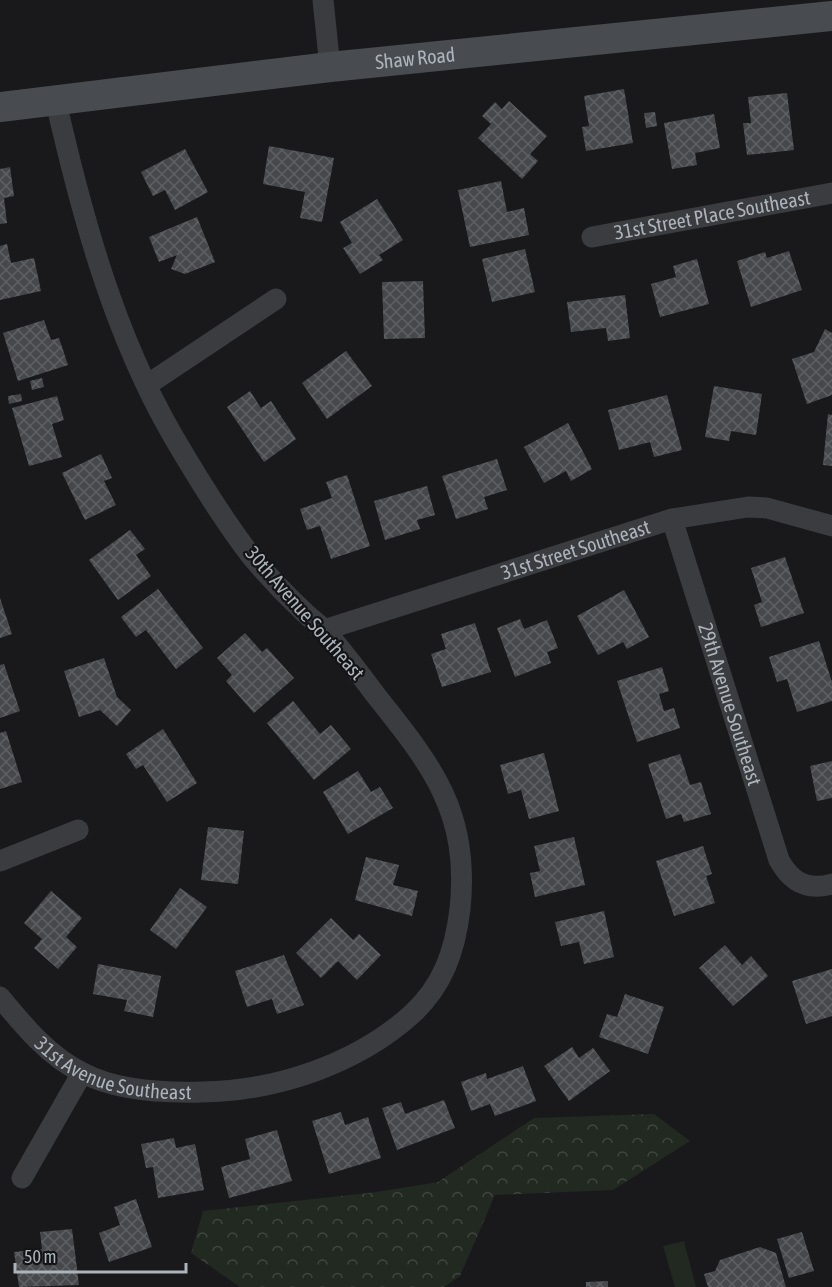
<svg xmlns="http://www.w3.org/2000/svg" width="832" height="1287" font-family="'Asap Condensed',sans-serif">
<style>
.forest{fill:url(#forest-crowns)}
.garden{fill:#212921}
.building{fill:url(#building-cross-hatch)}
.lines{fill:none;stroke-linecap:round;stroke-linejoin:round}
.minor{stroke:#3a3c40;stroke-width:21}
.secondary{stroke:#484c50;stroke-width:30}
.labels{text-anchor:middle;stroke-width:4.5;stroke-linejoin:round;paint-order:stroke}
.street-label{font-size:20px;fill:#acb3bb;stroke:#141416}
</style>
<defs>
<pattern id="forest-crowns" width="20" height="18" patternUnits="userSpaceOnUse" patternTransform="scale(1.5)"><rect width="20" height="18" fill="#212921"/><path d="M2 6a3 3 0 1 1 6 0M12 15a3 3 0 1 1 6 0" fill="none" stroke="#3f463f"/></pattern>
<pattern id="building-cross-hatch" width="8" height="8" patternUnits="userSpaceOnUse" patternTransform="scale(1.5)"><rect width="8" height="8" fill="#46484b"/><path d="M0 0l8 8M0 8l8-8" fill="none" stroke="#5e6063"/></pattern>
</defs>
<rect width="100%" height="100%" fill="#19191b"/>
<!-- forest -->
<path class="forest" d="M 654,1114 L 690,1141 L 613,1190 L 495,1195 L 460,1276 L 444,1287 L 240,1287 L 191,1253 L 203,1211 L 377,1192 L 438,1182 L 534,1118 Z"/>
<!-- garden -->
<path class="garden" d="M 684,1241 L 696,1287 L 675,1287 L 663,1246 Z"/>
<!-- building -->
<path class="building" d="M 624,89 L 633,143 L 586,151 L 582,127 L 589,126 L 584,96 Z
M 787,93 L 794,150 L 747,155 L 743,123 L 751,123 L 748,97 Z
M 509,101 L 547,136 L 530,154 L 538,161 L 522,179 L 478,138 L 491,124 L 482,116 L 495,102 L 502,109 Z
M 655,112 L 657,126 L 646,128 L 644,113 Z
M 714,114 L 720,148 L 695,153 L 697,165 L 672,169 L 664,123 Z
M 269,146 L 334,158 L 322,222 L 300,218 L 305,192 L 263,184 Z
M 185,149 L 208,192 L 175,210 L 165,190 L 153,196 L 141,172 Z
M 10,167 L 14,196 L 4,198 L 7,223 L 0,224 L 0,169 Z
M 501,181 L 507,212 L 524,208 L 529,235 L 470,247 L 458,190 Z
M 377,199 L 403,240 L 379,255 L 383,260 L 360,274 L 343,248 L 352,243 L 340,222 Z
M 197,217 L 215,262 L 185,274 L 171,269 L 177,255 L 159,262 L 149,237 Z
M 7,244 L 11,263 L 34,258 L 41,291 L 0,300 L 0,246 Z
M 525,249 L 535,292 L 492,302 L 482,259 Z
M 789,251 L 802,290 L 751,307 L 737,261 L 765,252 L 767,258 Z
M 697,259 L 709,304 L 660,317 L 651,284 L 676,277 L 673,266 Z
M 423,281 L 425,338 L 384,339 L 382,282 Z
M 625,295 L 630,338 L 608,341 L 606,328 L 571,332 L 567,302 Z
M 44,320 L 51,340 L 59,338 L 68,365 L 18,381 L 3,333 Z
M 825,329 L 832,333 L 832,395 L 807,404 L 792,359 L 814,352 Z
M 346,351 L 372,386 L 327,419 L 302,383 Z
M 42,378 L 44,387 L 32,390 L 30,381 Z
M 714,386 L 762,394 L 756,435 L 731,431 L 729,441 L 705,437 Z
M 250,391 L 261,408 L 271,401 L 296,439 L 264,462 L 227,407 Z
M 21,394 L 22,401 L 9,404 L 8,396 Z
M 667,395 L 682,450 L 654,457 L 650,442 L 619,450 L 608,410 Z
M 57,396 L 64,420 L 52,424 L 62,457 L 29,466 L 12,408 Z
M 828,414 L 832,415 L 832,466 L 823,465 Z
M 568,423 L 592,469 L 571,481 L 566,471 L 544,483 L 524,447 Z
M 101,454 L 112,478 L 104,481 L 116,505 L 85,520 L 62,473 Z
M 497,459 L 507,490 L 484,497 L 488,509 L 456,519 L 442,476 Z
M 347,475 L 370,546 L 331,559 L 320,526 L 307,530 L 300,509 L 332,498 L 326,482 Z
M 427,486 L 435,515 L 417,520 L 420,529 L 385,540 L 374,501 Z
M 130,530 L 145,549 L 136,555 L 151,576 L 118,600 L 89,560 Z
M 785,557 L 804,613 L 761,627 L 754,605 L 762,602 L 751,568 Z
M 158,589 L 203,648 L 176,669 L 146,630 L 136,637 L 121,617 Z
M 624,590 L 649,637 L 627,649 L 623,642 L 598,655 L 577,616 Z
M 0,598 L 12,634 L 0,638 Z
M 520,619 L 524,629 L 547,620 L 558,648 L 547,652 L 551,663 L 515,677 L 497,628 Z
M 475,623 L 491,672 L 442,687 L 431,654 L 446,649 L 441,634 Z
M 245,633 L 262,652 L 267,648 L 294,678 L 254,713 L 226,681 L 232,675 L 217,658 Z
M 819,641 L 832,682 L 832,701 L 797,712 L 787,679 L 777,682 L 769,657 Z
M 104,658 L 117,697 L 131,710 L 117,726 L 100,710 L 79,717 L 64,671 Z
M 4,664 L 20,711 L 0,718 L 0,665 Z
M 662,667 L 669,691 L 659,694 L 664,711 L 674,708 L 680,728 L 637,742 L 617,681 Z
M 293,701 L 320,734 L 331,725 L 351,749 L 314,780 L 267,723 Z
M 163,729 L 197,783 L 167,802 L 143,765 L 136,769 L 126,754 Z
M 6,731 L 22,782 L 0,789 L 0,733 Z
M 544,753 L 559,811 L 529,819 L 521,790 L 508,794 L 500,765 Z
M 680,754 L 690,785 L 701,782 L 711,814 L 684,822 L 681,814 L 666,819 L 648,764 Z
M 832,761 L 832,798 L 817,801 L 810,766 Z
M 358,771 L 371,792 L 380,787 L 393,808 L 348,834 L 323,792 Z
M 208,827 L 244,831 L 238,884 L 201,880 Z
M 574,837 L 585,885 L 535,897 L 530,873 L 540,871 L 534,846 Z
M 703,846 L 712,874 L 706,876 L 715,903 L 674,916 L 656,861 Z
M 366,857 L 399,865 L 393,885 L 418,891 L 412,916 L 355,900 Z
M 180,888 L 207,907 L 176,949 L 150,930 Z
M 51,891 L 82,918 L 66,937 L 77,947 L 58,969 L 34,948 L 42,939 L 24,923 Z
M 604,911 L 614,957 L 584,964 L 579,942 L 561,946 L 555,922 Z
M 331,918 L 353,940 L 359,934 L 381,955 L 357,980 L 338,961 L 321,978 L 296,953 Z
M 725,945 L 742,965 L 751,956 L 768,976 L 733,1006 L 699,968 Z
M 284,955 L 304,1005 L 277,1014 L 272,999 L 247,1007 L 235,971 Z
M 98,964 L 161,976 L 153,1017 L 124,1011 L 127,1000 L 93,994 Z
M 832,969 L 832,1016 L 806,1024 L 792,981 Z
M 625,994 L 664,1007 L 648,1054 L 599,1037 L 607,1014 L 617,1017 Z
M 572,1047 L 579,1058 L 593,1048 L 610,1071 L 569,1101 L 544,1066 Z
M 523,1066 L 536,1101 L 495,1116 L 490,1104 L 471,1111 L 461,1082 L 486,1073 L 487,1079 Z
M 444,1100 L 455,1128 L 397,1150 L 382,1108 L 401,1102 L 405,1114 Z
M 341,1112 L 345,1125 L 368,1117 L 381,1158 L 329,1174 L 312,1121 Z
M 277,1130 L 292,1181 L 229,1198 L 221,1167 L 250,1159 L 245,1139 Z
M 174,1138 L 176,1148 L 195,1144 L 204,1190 L 158,1198 L 153,1167 L 146,1168 L 141,1144 Z
M 136,1199 L 152,1247 L 109,1262 L 99,1233 L 120,1225 L 114,1207 Z
M 72,1229 L 79,1285 L 19,1287 L 14,1252 L 42,1249 L 40,1232 Z
M 802,1232 L 814,1271 L 789,1278 L 777,1239 Z
M 760,1247 L 776,1253 L 786,1287 L 708,1287 L 704,1274 L 715,1271 L 720,1260 Z
M 608,1281 L 608,1287 L 586,1287 L 586,1282 Z"/>
<g class="lines">
<!-- minor -->
<g class="minor">
<path d="M 323,0 L 330,67"/>
<path id="s1" d="M 592,237 L 832,193"/>
<path d="M 147,385 L 276,299"/>
<path id="s2" d="M 672,519 L 779,860 C 791,882 807,891 832,884"/>
<path id="s3" d="M 324,630 L 672,519 L 748,507 L 767,508 L 832,526"/>
<path d="M 0,861 L 78,830"/>
<path id="s4" d="M 0,997 C 23,1025 49,1057 83,1073 C 117,1091 164,1093 202,1092 C 275,1091 355,1065 411,1015 C 443,986 455,951 460,909 C 470,814 433,767 378,698 C 361,676 345,653 326,632 C 320,625 311,619 304,612 C 286,595 268,576 252,557 C 223,520 197,477 173,436 C 114,334 82,216 56,102"/>
<path d="M 22,1178 L 82,1073"/>
</g>
<!-- secondary -->
<path class="secondary" id="s5" d="M 0,107 L 330,67 L 832,16"/>
</g>
<g class="labels">
<!-- street labels -->
<g class="street-label">
<text dy="7" stroke="none"><textPath href="#s5" startOffset="418">Shaw Road</textPath></text>
<text dy="7" stroke="none"><textPath href="#s1" startOffset="122">31st Street Place Southeast</textPath></text>
<text dy="7" stroke="none"><textPath href="#s3" startOffset="264">31st Street Southeast</textPath></text>
<text transform="translate(305 613) rotate(49)" y="7">30th Avenue Southeast</text>
<text dy="7" stroke="none"><textPath href="#s2" startOffset="194">29th Avenue Southeast</textPath></text>
<text dy="7" stroke="none"><textPath href="#s4" startOffset="141">31st Avenue Southeast</textPath></text>
</g>
</g>
<!-- scale -->
<path d="M15 1263v9h171v-9" fill="none" stroke="#acb3bb" stroke-width="3"/>
<text x="24" y="1263" font-size="18" fill="#acb3bb" stroke="#141416" stroke-width="4.5" paint-order="stroke">50 m</text>
</svg>
